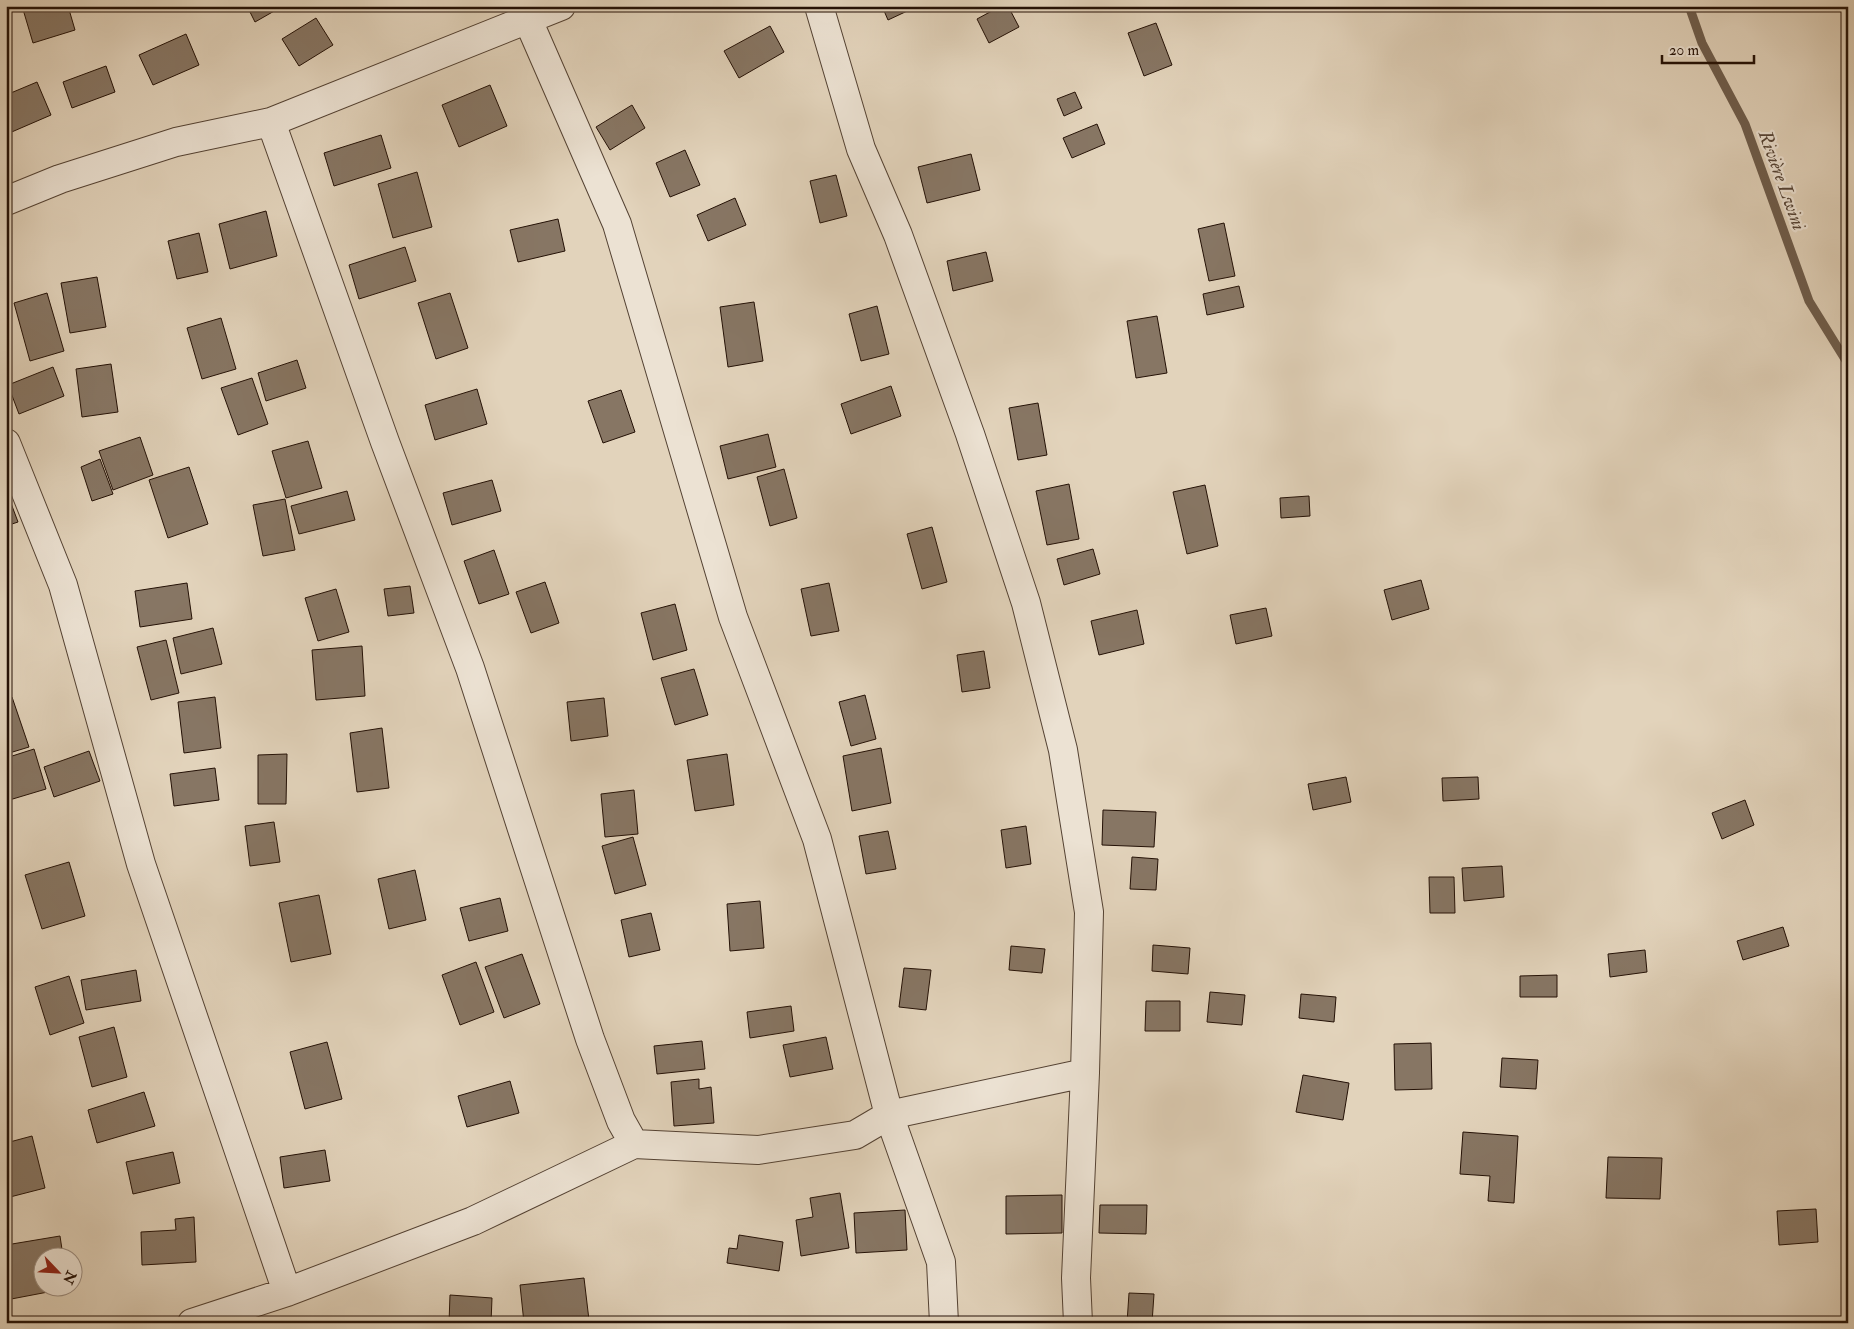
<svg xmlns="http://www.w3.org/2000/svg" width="1854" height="1329" font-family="'IM FELL Double Pica',serif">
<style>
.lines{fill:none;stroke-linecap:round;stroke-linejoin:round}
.stream{stroke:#6f5e4d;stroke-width:9}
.building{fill:#877664;stroke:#241106}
.street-casing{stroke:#544233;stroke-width:30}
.street{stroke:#ece2d3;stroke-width:28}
.labels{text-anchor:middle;stroke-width:4.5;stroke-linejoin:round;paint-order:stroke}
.water-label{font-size:19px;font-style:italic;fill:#564436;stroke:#ece2d3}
</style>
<rect width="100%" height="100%" fill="#e2d3bb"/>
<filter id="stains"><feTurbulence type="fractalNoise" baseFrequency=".004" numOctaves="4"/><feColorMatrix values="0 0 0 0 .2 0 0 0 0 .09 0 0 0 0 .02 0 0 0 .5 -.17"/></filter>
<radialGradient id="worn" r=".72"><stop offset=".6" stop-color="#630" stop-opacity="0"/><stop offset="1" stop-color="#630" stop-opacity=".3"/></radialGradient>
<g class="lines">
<!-- stream -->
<path class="stream" d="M 1689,6 L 1702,43 L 1745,124 L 1809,301 L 1848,364"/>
</g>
<!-- building -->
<path class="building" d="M 22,6 L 68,6 L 75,30 L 33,43 Z
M 247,6 L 283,6 L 255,22 Z
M 882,6 L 918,6 L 888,20 Z
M 1001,6 L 1008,6 L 1019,27 L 989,43 L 977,19 Z
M 316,18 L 333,45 L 299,66 L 282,39 Z
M 1156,23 L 1172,65 L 1144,76 L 1128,33 Z
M 770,26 L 784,52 L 739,78 L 724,51 Z
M 186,34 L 199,65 L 153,85 L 139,55 Z
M 106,66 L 115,92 L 72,108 L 63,82 Z
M 37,82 L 51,115 L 7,134 L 6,95 Z
M 490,85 L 507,126 L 459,147 L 442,105 Z
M 1075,92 L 1082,108 L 1064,116 L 1057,99 Z
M 632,105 L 645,128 L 610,150 L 596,127 Z
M 1097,124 L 1105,144 L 1072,158 L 1063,138 Z
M 381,135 L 391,168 L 334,186 L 324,153 Z
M 685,150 L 700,185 L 670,197 L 656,163 Z
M 971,154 L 980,190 L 927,203 L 918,167 Z
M 417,172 L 432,227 L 393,238 L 378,184 Z
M 836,175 L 847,216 L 820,223 L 810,181 Z
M 735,198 L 746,225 L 708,241 L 697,215 Z
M 266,211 L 277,256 L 230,269 L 219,224 Z
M 558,219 L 565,251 L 518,262 L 510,230 Z
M 1224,223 L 1235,276 L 1209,281 L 1198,229 Z
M 199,233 L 208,272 L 177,279 L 168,241 Z
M 405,247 L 416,281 L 359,299 L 349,265 Z
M 986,252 L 993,281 L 953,291 L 947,261 Z
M 97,277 L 106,327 L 70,333 L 61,283 Z
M 1239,286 L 1244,307 L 1207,315 L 1203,294 Z
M 47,293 L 64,351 L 30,361 L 14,303 Z
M 450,293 L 468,348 L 436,359 L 418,303 Z
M 754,302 L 763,361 L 728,367 L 720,307 Z
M 877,306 L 889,354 L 861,361 L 849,314 Z
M 1157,316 L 1167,373 L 1136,378 L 1127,321 Z
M 221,318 L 236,369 L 202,379 L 187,328 Z
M 297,360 L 306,388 L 266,401 L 258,373 Z
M 111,364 L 118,412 L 82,417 L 76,369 Z
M 53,367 L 64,396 L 19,414 L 8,385 Z
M 252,378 L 268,424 L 238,435 L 221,388 Z
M 891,386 L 901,416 L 851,434 L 841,404 Z
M 477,389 L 487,424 L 435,440 L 425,405 Z
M 621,390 L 635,432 L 603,443 L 588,401 Z
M 1038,403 L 1047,455 L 1018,460 L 1009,408 Z
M 768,434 L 776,467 L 728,479 L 720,446 Z
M 140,437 L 153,475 L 113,490 L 99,451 Z
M 308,441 L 322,488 L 286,498 L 272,451 Z
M 100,459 L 113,494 L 92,501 L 81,467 Z
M 189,467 L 208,524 L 168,538 L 149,480 Z
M 784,469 L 797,518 L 770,526 L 757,477 Z
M 492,480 L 501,511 L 452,525 L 443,493 Z
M 1069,484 L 1079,539 L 1047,545 L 1036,491 Z
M 1205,485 L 1218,546 L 1187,554 L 1173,492 Z
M 347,491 L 355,520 L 299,534 L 291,506 Z
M 1309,496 L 1310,516 L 1281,518 L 1280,498 Z
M 9,498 L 18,522 L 6,526 L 6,499 Z
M 285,499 L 295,550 L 263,556 L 253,505 Z
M 932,527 L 947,582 L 922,589 L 907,534 Z
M 1093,549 L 1100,574 L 1064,585 L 1057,559 Z
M 494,550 L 509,594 L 479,604 L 464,561 Z
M 1421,580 L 1429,609 L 1392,620 L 1384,590 Z
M 545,582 L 559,623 L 531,633 L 516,592 Z
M 187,583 L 192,619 L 140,627 L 135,591 Z
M 829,583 L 839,631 L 811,636 L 801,589 Z
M 410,586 L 414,613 L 388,616 L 384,589 Z
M 336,589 L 349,632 L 318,641 L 305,598 Z
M 675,604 L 687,650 L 653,660 L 641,613 Z
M 1266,608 L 1272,636 L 1236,644 L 1230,615 Z
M 1137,610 L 1144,644 L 1099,655 L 1091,621 Z
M 213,628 L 222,664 L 181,674 L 173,638 Z
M 166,640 L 179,693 L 151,700 L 137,647 Z
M 362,646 L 365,696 L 316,700 L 312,650 Z
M 984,651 L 990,688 L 962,692 L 957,655 Z
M 694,669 L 708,715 L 675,725 L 661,678 Z
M 865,695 L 876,739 L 851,746 L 839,702 Z
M 12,697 L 29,747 L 6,754 L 6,699 Z
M 215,697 L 221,748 L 184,753 L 178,702 Z
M 604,698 L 608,736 L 571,741 L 567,702 Z
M 382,728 L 389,788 L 357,792 L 350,733 Z
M 881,748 L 891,803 L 852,811 L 843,756 Z
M 34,749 L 46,789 L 6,801 L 6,771 L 9,770 L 6,758 Z
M 89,751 L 100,781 L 54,797 L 44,767 Z
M 287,754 L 286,804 L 258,804 L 258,755 Z
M 727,754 L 734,805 L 695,811 L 687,760 Z
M 215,768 L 219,800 L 174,806 L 170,774 Z
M 1346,777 L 1351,802 L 1313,810 L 1308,784 Z
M 1478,777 L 1479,799 L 1443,801 L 1442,778 Z
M 634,790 L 638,834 L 605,837 L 601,794 Z
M 1745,800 L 1754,825 L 1722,839 L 1712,813 Z
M 1103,810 L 1156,812 L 1154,847 L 1102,845 Z
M 274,822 L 280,862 L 250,866 L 245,826 Z
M 1026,826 L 1031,864 L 1006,868 L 1001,830 Z
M 888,831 L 896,869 L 866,874 L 859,836 Z
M 633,837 L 646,885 L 615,894 L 602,846 Z
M 1132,857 L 1158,859 L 1156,890 L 1130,889 Z
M 69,862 L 85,916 L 42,929 L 25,875 Z
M 1502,866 L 1504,897 L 1464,901 L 1462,868 Z
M 415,870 L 426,920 L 389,929 L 378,879 Z
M 1429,877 L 1454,877 L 1455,913 L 1430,913 Z
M 319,895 L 331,954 L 291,962 L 279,903 Z
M 500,898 L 508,931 L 469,941 L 460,908 Z
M 760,901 L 764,948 L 730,951 L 727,904 Z
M 651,913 L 660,950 L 629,957 L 621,920 Z
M 1783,927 L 1789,946 L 1743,960 L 1737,941 Z
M 1153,945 L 1190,948 L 1188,974 L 1152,971 Z
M 1011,946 L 1045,949 L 1042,973 L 1009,970 Z
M 1645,950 L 1647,972 L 1610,977 L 1608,954 Z
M 522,954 L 540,1004 L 504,1018 L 485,967 Z
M 476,962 L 494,1012 L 460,1025 L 442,975 Z
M 904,968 L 931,970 L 926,1010 L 899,1007 Z
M 136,970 L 141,1001 L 86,1010 L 81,980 Z
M 1557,975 L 1557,997 L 1520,997 L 1520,976 Z
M 69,976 L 84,1023 L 50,1035 L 35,987 Z
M 1210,992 L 1245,995 L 1242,1025 L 1207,1022 Z
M 1301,994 L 1336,997 L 1334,1022 L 1299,1018 Z
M 1146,1001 L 1180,1001 L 1180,1031 L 1145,1031 Z
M 791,1006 L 794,1031 L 750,1038 L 747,1012 Z
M 114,1027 L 127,1077 L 92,1087 L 79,1037 Z
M 826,1037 L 833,1069 L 790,1077 L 783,1045 Z
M 702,1041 L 705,1069 L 657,1074 L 654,1046 Z
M 327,1042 L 342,1099 L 305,1109 L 290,1052 Z
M 1431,1043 L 1432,1089 L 1395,1090 L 1394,1044 Z
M 1502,1058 L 1538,1060 L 1536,1089 L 1500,1087 Z
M 1303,1075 L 1349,1083 L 1343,1120 L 1296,1112 Z
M 699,1079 L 699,1089 L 711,1087 L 714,1123 L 674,1126 L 671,1082 Z
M 510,1081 L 519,1113 L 467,1127 L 458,1096 Z
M 144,1092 L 155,1126 L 97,1143 L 88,1110 Z
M 1463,1132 L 1518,1136 L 1514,1203 L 1488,1201 L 1490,1176 L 1460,1174 Z
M 32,1136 L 45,1188 L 10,1197 L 6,1181 L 6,1143 Z
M 325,1150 L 330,1181 L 284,1188 L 280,1157 Z
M 173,1152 L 180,1183 L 133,1194 L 126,1162 Z
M 1608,1157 L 1662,1158 L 1660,1199 L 1606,1198 Z
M 840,1193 L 849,1248 L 801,1256 L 796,1220 L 813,1217 L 810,1198 Z
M 1062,1195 L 1062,1233 L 1006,1234 L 1006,1196 Z
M 1100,1205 L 1147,1205 L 1146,1234 L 1099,1233 Z
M 1816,1209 L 1818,1242 L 1779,1245 L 1777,1211 Z
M 905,1210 L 907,1250 L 856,1253 L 854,1213 Z
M 194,1217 L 196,1262 L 142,1265 L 141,1232 L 176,1230 L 175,1219 Z
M 739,1235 L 783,1242 L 779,1271 L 727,1263 L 729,1248 L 737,1249 Z
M 60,1236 L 63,1256 L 42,1256 L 42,1286 L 69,1286 L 69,1288 L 6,1300 L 6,1245 Z
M 584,1278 L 589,1320 L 569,1323 L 524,1323 L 520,1285 Z
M 1129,1293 L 1154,1294 L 1152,1323 L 1127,1323 Z
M 450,1295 L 492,1298 L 491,1323 L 449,1323 Z"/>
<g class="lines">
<defs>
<path id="street" d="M 819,6 L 861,149 L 898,235 L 970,434 L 1026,603 L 1063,750 L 1089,912 L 1085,1073 L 1076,1278 L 1078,1323
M 528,20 L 617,224 L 733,617 L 817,839 L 889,1115 L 941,1262 L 944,1323
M 271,122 L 385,442 L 470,668 L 590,1039 L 621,1121 L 634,1144
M 6,201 L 60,179 L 176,142 L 271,122 L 561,6
M 6,443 L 63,585 L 141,864 L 287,1292
M 192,1323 L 287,1292 L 473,1221 L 634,1144 L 758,1150 L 855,1135 L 889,1115 L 1085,1073"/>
</defs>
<!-- street casing -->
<use href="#street" class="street-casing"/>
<!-- street -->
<use href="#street" class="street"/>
</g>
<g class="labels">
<!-- water labels -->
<g class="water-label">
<text transform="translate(1783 180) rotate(70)" y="7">Rivière Lwini</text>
</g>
</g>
<!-- margin -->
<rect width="1854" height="1329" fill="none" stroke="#e2d3bb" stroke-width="25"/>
<rect x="8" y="8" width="1839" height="1314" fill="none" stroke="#241106" stroke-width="2.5"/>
<rect x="12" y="12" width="1829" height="1304" fill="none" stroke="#241106"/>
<!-- north arrow -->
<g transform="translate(58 1272) rotate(115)"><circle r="24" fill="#ece2d3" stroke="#9c8e81"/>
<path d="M0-4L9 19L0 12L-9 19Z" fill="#8f2418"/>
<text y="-8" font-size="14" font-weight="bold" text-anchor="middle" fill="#241106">N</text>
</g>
<!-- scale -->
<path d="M1662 55v8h92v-8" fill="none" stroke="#241106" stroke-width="2.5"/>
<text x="1669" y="55" font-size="15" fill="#241106" stroke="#ece2d3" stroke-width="4" paint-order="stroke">20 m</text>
<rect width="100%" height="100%" filter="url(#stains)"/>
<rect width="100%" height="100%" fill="url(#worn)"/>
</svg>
